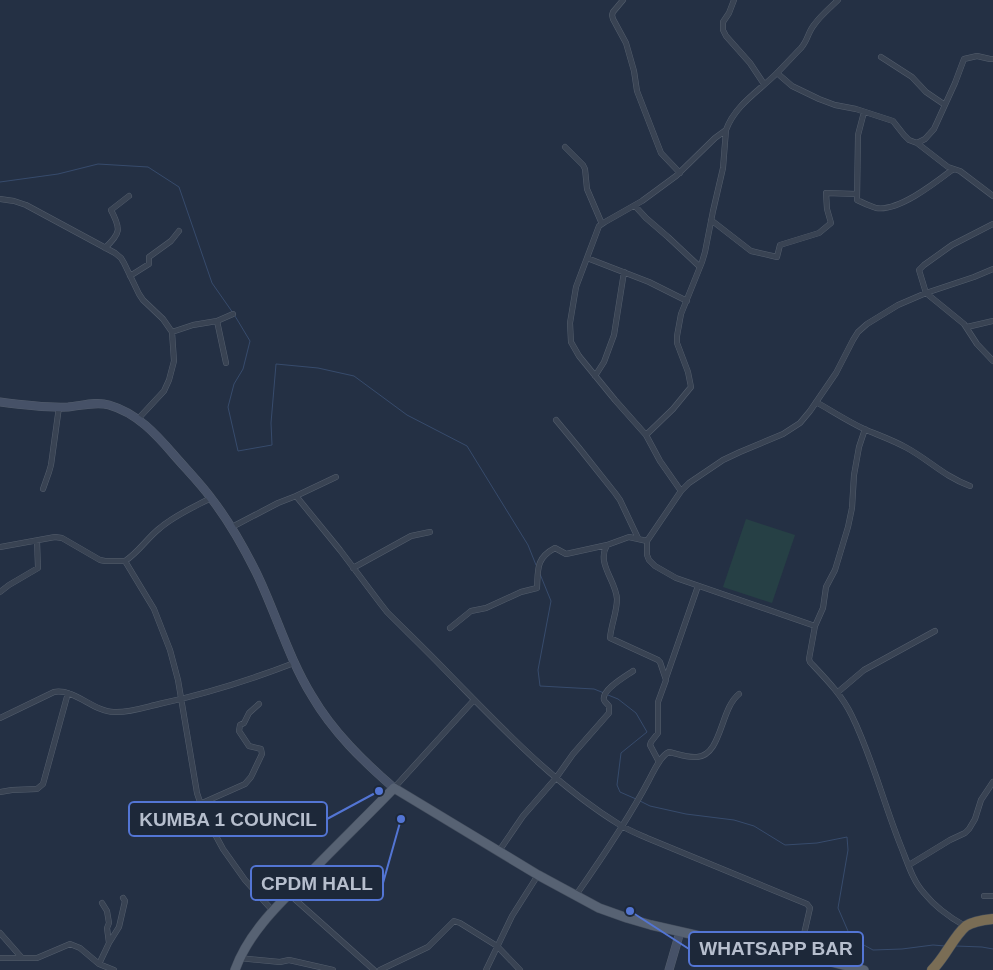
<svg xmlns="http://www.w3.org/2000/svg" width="993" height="970" font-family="Helvetica,sans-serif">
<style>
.green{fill:#264045}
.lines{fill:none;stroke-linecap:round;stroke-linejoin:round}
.stream{stroke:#374b6c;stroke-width:1}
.street-casing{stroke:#545e6d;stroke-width:6}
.secondary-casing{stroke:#545e6d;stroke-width:9}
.primary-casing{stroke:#424c5c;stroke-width:10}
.highway-casing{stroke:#404b5b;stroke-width:11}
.street{stroke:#394353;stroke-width:5}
.secondary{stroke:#465167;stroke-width:8}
.primary{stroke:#576273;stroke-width:9}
.highway{stroke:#7a6d55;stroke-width:10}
.leader{fill:none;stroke:#5375d4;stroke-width:2}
.callout-dot{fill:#5375d4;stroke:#1d2839;stroke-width:2}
.callout{fill:#1d2839;stroke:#5375d4;stroke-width:2}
.callout-label{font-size:19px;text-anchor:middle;font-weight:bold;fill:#b6becd}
</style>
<rect width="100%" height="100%" fill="#243044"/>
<!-- green -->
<path class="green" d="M 746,519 L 795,535 L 772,603 L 723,587 Z"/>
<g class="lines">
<!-- stream -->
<path class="stream" d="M 0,182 L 58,174 L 98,164 L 148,167 L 179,187 L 212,283 L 233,313
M 235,316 L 250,341 L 243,369 L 234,384 L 228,407 L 238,451 L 272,445 L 271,423 L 276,364 L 318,368 L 354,376 L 407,415 L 467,446 L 528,545 L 536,565
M 540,574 L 551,601 L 538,670 L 540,686 L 594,689 L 604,693
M 608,695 L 618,699 L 636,713 L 647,732 L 621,753 L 617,785 L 620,792 L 636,799
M 640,801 L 650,806 L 686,814 L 734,820 L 754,826 L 785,845 L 817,843 L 847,837 L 848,850 L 838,908 L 851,938 L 873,950 L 902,949 L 933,945 L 945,946
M 956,946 L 982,947 L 993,949"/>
<defs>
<path id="street" d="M 623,0 L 613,12 L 612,15 L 613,19 L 626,43 L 634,71 L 637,91 L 661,153 L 680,173
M 734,0 L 729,13 L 723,22 L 723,30 L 726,36 L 750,63 L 764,84
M 881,57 L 912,77 L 926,92 L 945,105
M 777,73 L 792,86 L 819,99 L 835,105 L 856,109 L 893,121 L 904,135 L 909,140 L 917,143 L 948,167 L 960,171 L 993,196
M 864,112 L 858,135 L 857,200 C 863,203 870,206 876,208 C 898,212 935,183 952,170
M 917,143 L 925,139 L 934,129 L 955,83 L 964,59 L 977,56 L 990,59 L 993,59
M 565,147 L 583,165 L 585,169 L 587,189 L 602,224
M 0,199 L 14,201 L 26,205 L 115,253 L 121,258 L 124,263 L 139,294 L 143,300 L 163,319 L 172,332 L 174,361 L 169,380 L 164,391 L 138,419
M 635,206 L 646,218 L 668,237 L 700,267
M 711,220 L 751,251 L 777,257 L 780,245 L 819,233 L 831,223 L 827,209 L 826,193 L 857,194
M 993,224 L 952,245 L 924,265 L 919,270 L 926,293 L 964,324 L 977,344 L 993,361
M 105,248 C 121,233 121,229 111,210 L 129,196
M 587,258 L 649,282 L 687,301
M 130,276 L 149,264 L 149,257 L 171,241 L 179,231
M 217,321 L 226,363
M 967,327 L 993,321
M 172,332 L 193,325 L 217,321 L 233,314
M 595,376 L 604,362 L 614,335 L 624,272
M 816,402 C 832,411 847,421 864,429 C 878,435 893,440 907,448 C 929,460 945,477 970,486
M 556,420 L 580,449 L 615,493 L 620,500 L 638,538
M 646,435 L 615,400 L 579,356 L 571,342 L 570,323 L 576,287 L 599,226 L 605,222 L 642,201 L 676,176 L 715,138 L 726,130
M 43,489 L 49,472 L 51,465 L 59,407
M 681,491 L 660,461 L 646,435 L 673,409 L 691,387 L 688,372 L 677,343 L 677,336 L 681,314 L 702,262 L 705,252 L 713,211 L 723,168 L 726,130 C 735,105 759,91 777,73 C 785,65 793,56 801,48 C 808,40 808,32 814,25 C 821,15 830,8 838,0
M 296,496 L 336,477
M 211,498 C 194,507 175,515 160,528 C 147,538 139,552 125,561 L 154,609 L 170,650 L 178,680 L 197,793 L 204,814 L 223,849 L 245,880 L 273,911
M 232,527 L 278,503 L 296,496 L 340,550 L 380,603 L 387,612 C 408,633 429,653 449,674 C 502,728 555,785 620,825 C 628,830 638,834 647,838 L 807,904 L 810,908 L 799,956
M 647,541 L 629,537 L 607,545 C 596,564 616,580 617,599 C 617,612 611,625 610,638 L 658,660 L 660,662 L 666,680 L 658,702 L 658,733 L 651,742 L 650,745 L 659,762
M 0,547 L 55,537 L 62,538 L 100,560 L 105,561 L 125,561
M 353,568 L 411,536 L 430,532
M 0,592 L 9,585 L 38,568 L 37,541
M 815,626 L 823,608 L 826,587 L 835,570 L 848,527 L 852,508 L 854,475 L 859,447 L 865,429
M 450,628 L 471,611 L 486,608 L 521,592 L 537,588 C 538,569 536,558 555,548 L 566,554 L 607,545
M 666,678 L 698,586
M 838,692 L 864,670 L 935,631
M 0,718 L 54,692 C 74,688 94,712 114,712 C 128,713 146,707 159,704 C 205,694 250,680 294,663
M 394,788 L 474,700
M 0,792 L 12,790 L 37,789 L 43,784 L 68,693
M 200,804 L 245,784 L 251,777 L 262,754 L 261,749 L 249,746 L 239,731 L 240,725 L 244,723 L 249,713 L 259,704
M 499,851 L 523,816 L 556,778 L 573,754 L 609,713 L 609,706 C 609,706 604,701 604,700 C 601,690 626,676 633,671
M 909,865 L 950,840 L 965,833 L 969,829 L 975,819 L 981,800 L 993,782
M 317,866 L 324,871 L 331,873 L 336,870 L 352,880
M 289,894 L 374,970
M 576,895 C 602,858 628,820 649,780 C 654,771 660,756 669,752 C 678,754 687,758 697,757 C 722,755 720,709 739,694
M 984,896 L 993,896
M 965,926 C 949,917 936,908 924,893 C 913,881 908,864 902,849 C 884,805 873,759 852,716 C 842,695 826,679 810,662 L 809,659 L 815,626 L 676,578 L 655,566 L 649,560 L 647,555 L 647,541 L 681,491 L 689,483 L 723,460 L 740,452 L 783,434 L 800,423 L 810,411 L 836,373 L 853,340 L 858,332 L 867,324 L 898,305 L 926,293 L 974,277 L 993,269
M 0,933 L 22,958 L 37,958 L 70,944 L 80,948 L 99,964 L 114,970
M 109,943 L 119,927 L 125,901 L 123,898
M 0,958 L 22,958
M 239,958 L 280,962 L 289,960 L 333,970
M 99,964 L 109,943 L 107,928 L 109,923 L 107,911 L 102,903
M 380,970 L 428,947 L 454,921 L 460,923 L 497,946 L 520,970
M 486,970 L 512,916 L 538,875"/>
<path id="secondary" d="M 0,402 C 22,405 45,408 68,407 C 81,406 96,401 109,405 C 137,413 156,434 174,455 C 186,469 200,483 211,498 C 229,521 243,546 256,572 C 276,613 288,657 312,696 C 333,732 363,761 394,788
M 669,970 L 680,932"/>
<path id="primary" d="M 235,970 C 249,931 281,902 310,873 C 337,845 366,817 394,788 L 538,875 L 599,908 L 627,918 L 651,925 L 739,945 L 831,962 L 864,970"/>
<path id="highway" d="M 932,970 C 945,958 953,937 966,926 C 974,921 984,920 993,919"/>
</defs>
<!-- street casing -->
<use href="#street" class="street-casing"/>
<!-- secondary casing -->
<use href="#secondary" class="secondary-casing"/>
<!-- primary casing -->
<use href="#primary" class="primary-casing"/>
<!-- highway casing -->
<use href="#highway" class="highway-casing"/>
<!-- street -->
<use href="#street" class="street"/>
<!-- secondary -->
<use href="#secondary" class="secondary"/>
<!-- primary -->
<use href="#primary" class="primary"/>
<!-- highway -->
<use href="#highway" class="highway"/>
</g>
<!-- callouts -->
<path class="leader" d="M379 791L327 819M401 819L383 883M630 911L689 949"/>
<g class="callout-dot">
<circle cx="379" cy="791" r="5"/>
<circle cx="401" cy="819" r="5"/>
<circle cx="630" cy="911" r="5"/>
</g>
<g class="callout">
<rect x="129" y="802" width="198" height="34" rx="5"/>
<rect x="251" y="866" width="132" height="34" rx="5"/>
<rect x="689" y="932" width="174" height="34" rx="5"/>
</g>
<g class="callout-label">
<text x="228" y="826">KUMBA 1 COUNCIL</text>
<text x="317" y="890">CPDM HALL</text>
<text x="776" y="955">WHATSAPP BAR</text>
</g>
</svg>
